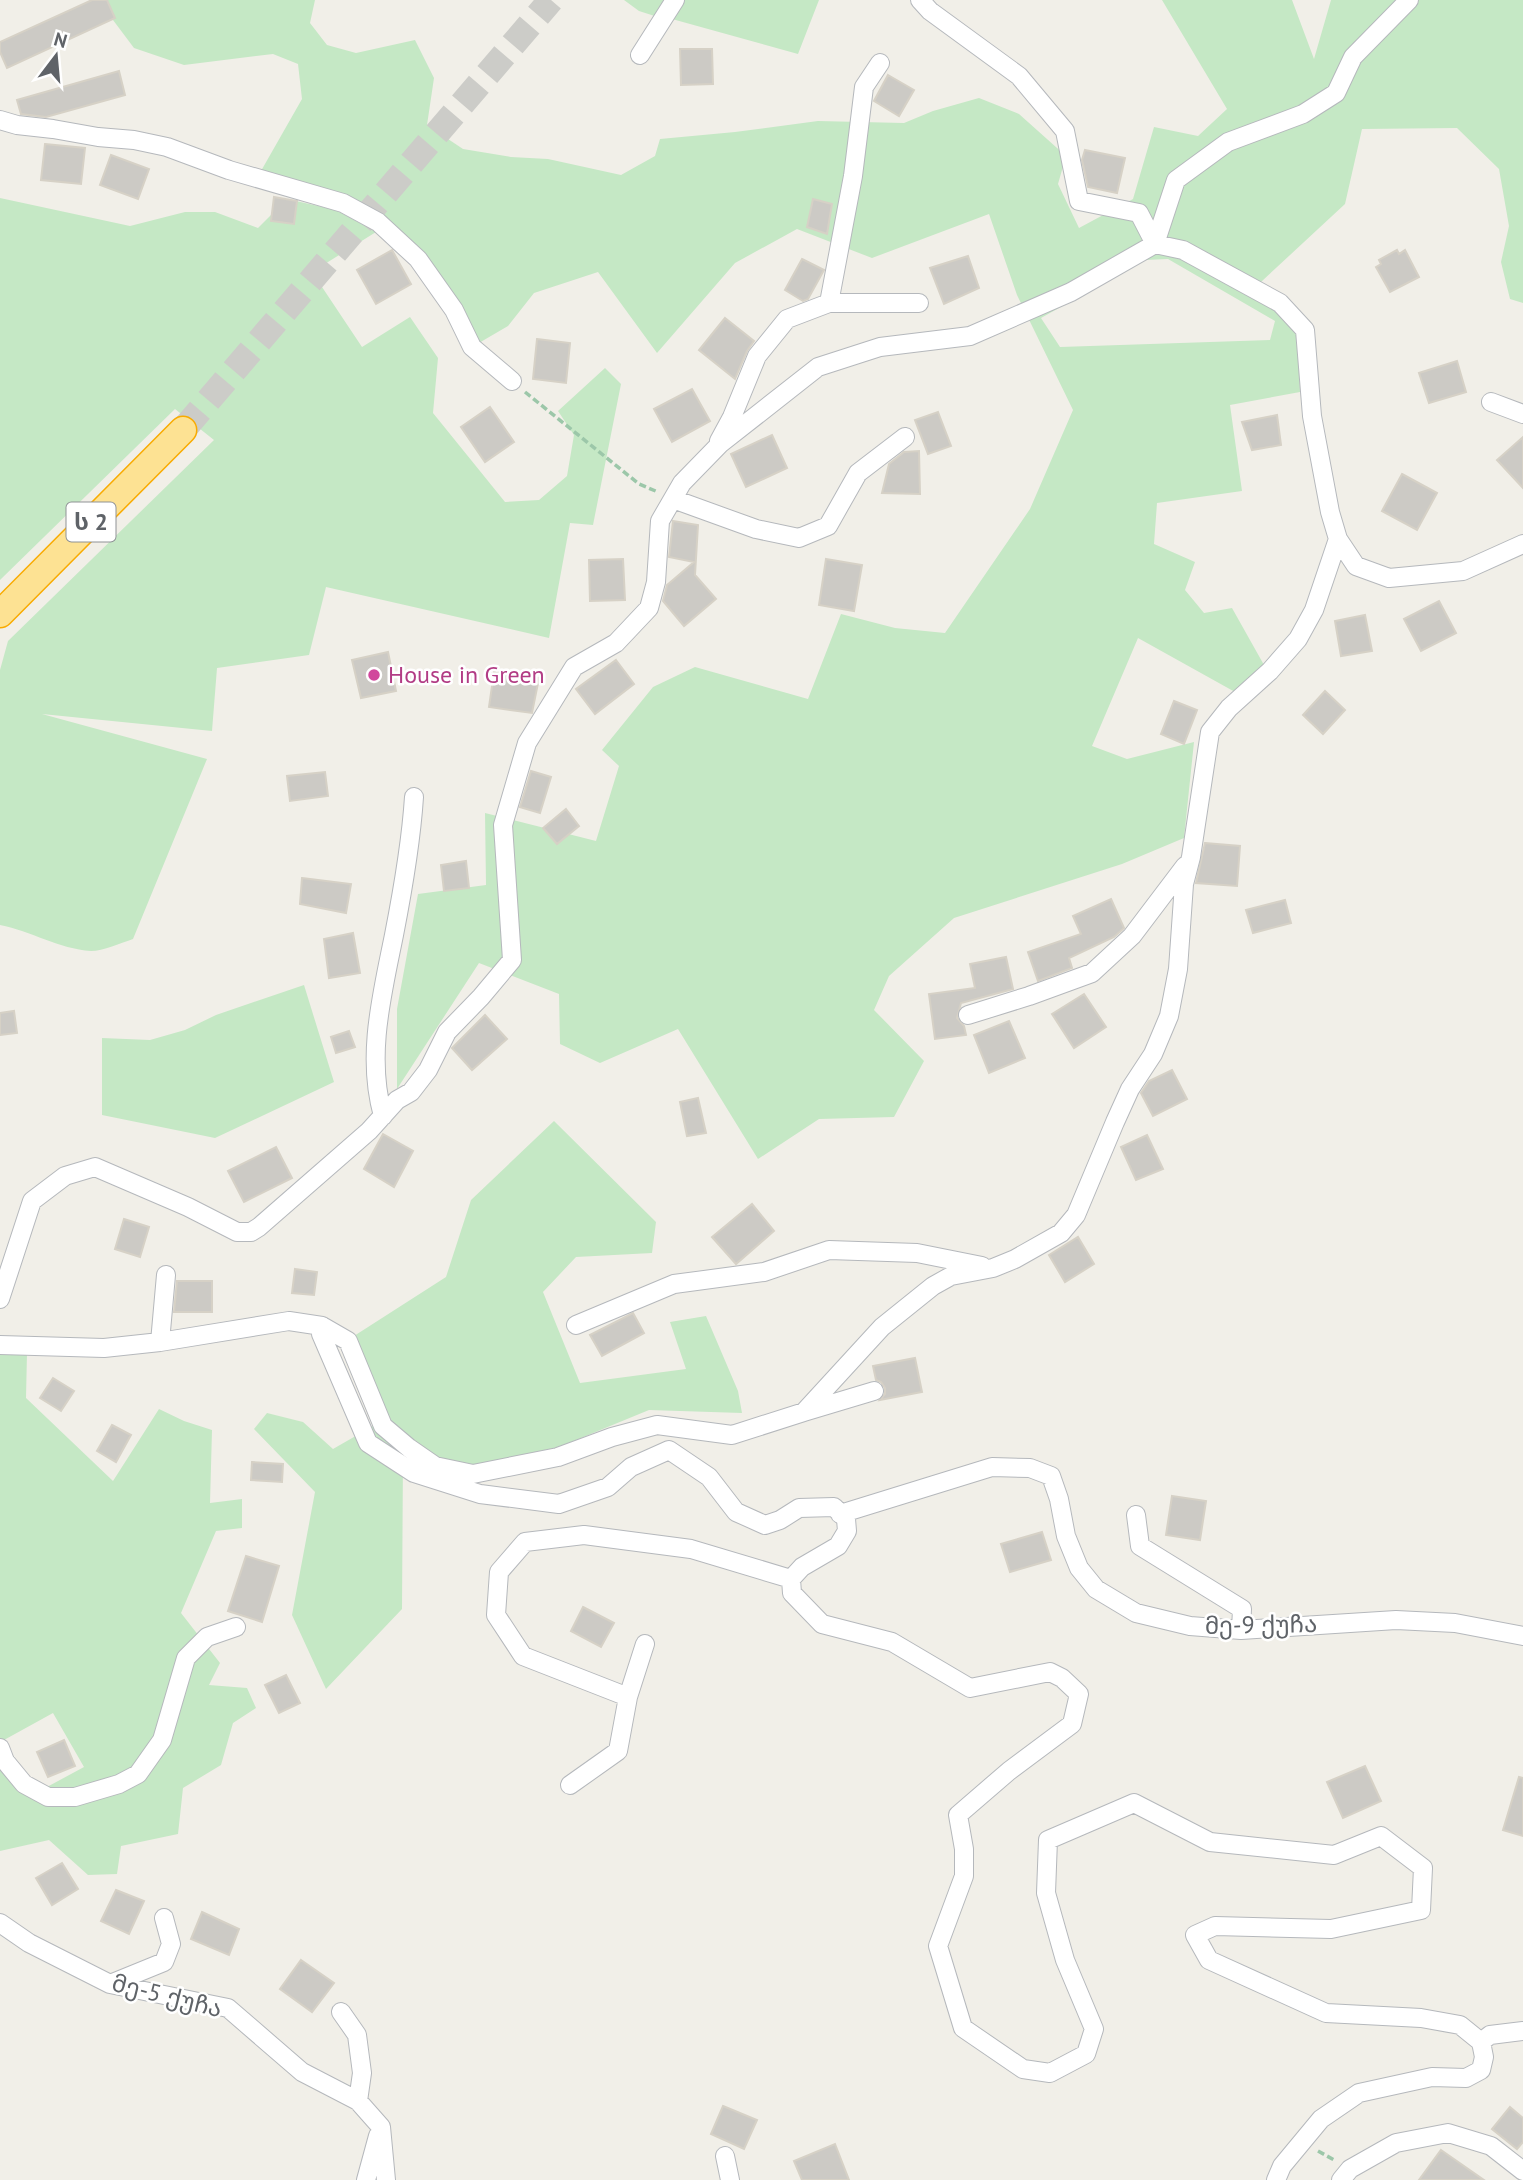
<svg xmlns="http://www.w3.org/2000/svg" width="1523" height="2180" font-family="'PT Sans','Noto Sans Georgian',sans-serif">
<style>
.green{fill:#c5e8c5;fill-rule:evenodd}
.building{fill:#cccac5;stroke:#d6d1c6;stroke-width:2}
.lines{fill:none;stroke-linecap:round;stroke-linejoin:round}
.highway-tunnel{stroke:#ccccc8;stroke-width:26;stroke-dasharray:26 13;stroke-linecap:butt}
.minor-casing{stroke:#b5b8bc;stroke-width:20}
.highway-casing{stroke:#f9ab00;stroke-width:29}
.path{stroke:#9cc7a9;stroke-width:3.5;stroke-dasharray:7 3.5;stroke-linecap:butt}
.minor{stroke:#fff;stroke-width:18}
.highway{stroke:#fde293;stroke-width:26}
.hotel-dot{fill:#d1479c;stroke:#fff;stroke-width:2.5}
.labels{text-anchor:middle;stroke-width:5;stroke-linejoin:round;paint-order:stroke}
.shield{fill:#fff;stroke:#8f9295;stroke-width:2}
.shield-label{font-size:23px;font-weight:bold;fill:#5f6368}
.hotel-label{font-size:24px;fill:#b23c85;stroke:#fff;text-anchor:start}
.street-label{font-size:24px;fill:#5f6368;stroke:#fff}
</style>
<rect width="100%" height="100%" fill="#f1efe8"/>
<!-- green -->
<path class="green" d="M 98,0 L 315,0 L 310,23 L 327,45 L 356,53 L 415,40 L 434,78 L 427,125 L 463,149 L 511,157 L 548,159 L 621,175 L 655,156 L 660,139 L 735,132 L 818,121 L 904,123 L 933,111 L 979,98 L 1019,114 L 1066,156 L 1058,184 L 1079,228 L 1133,199 L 1154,127 L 1198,136 L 1227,109 L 1162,0 L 1292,0 L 1314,59 L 1331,0 L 1523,0 L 1523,303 L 1510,299 L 1501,262 L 1509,226 L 1499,169 L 1457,128 L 1362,129 L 1345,204 L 1262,281 L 1249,295 L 1268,303 L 1298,334 L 1300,392 L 1230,405 L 1242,491 L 1157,503 L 1154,544 L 1195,562 L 1185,590 L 1204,613 L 1232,608 L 1264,665 L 1235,692 L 1138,638 L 1092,746 L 1127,759 L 1194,742 L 1184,838 L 1122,864 L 954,918 L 889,976 L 874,1010 L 924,1061 L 894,1117 L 819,1119 L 758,1159 L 678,1029 L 600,1063 L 560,1044 L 559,994 L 479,963 L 397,1089 L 397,1009 L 418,894 L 486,885 L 485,813 L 596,841 L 619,766 L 602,750 L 653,687 L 695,667 L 808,699 L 841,614 L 895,628 L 945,633 L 1030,509 L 1073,410 L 1017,295 L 989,214 L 872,258 L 797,229 L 735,263 L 657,353 L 598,272 L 534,293 L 508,326 L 472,347 L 454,310 L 378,222 L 257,178 L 302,99 L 298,64 L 273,54 L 184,65 L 134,48 ZM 1168,259 L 1275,321 L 1270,340 L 1060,347 L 1041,318 L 1145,260 Z
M 624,0 L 675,0 L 664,19 L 639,11 Z
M 681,0 L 819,0 L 798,54 L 672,19 Z
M 0,198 L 130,226 L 185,212 L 215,212 L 258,228 L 287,199 L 336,210 L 376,232 L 312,272 L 362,347 L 410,317 L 438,358 L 433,413 L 505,502 L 539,500 L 567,476 L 574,435 L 558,411 L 605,368 L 621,384 L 593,525 L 570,523 L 549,638 L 326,587 L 309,655 L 217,668 L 212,731 L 42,714 L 207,759 L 133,939 C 121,943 103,951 91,951 C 59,949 31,931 0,925 L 0,670 L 8,641 L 214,440 L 175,409 L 0,580 Z
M 304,985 L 334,1082 L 215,1138 L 102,1115 L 102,1038 L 150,1040 L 185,1030 L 216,1015 Z
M 554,1121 L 656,1222 L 652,1253 L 576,1257 L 543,1292 L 580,1383 L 686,1369 L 670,1322 L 706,1316 L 738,1391 L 742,1413 L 649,1410 L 559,1447 L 469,1466 L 436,1457 L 391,1423 L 354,1336 L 446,1277 L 471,1200 Z
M 0,1351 L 27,1353 L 26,1398 L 113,1481 L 159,1409 L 184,1421 L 212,1430 L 210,1503 L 242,1499 L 242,1528 L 216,1531 L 181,1613 L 220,1663 L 209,1685 L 247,1688 L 256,1708 L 233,1723 L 221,1765 L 183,1788 L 178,1834 L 121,1846 L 117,1874 L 88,1875 L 49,1840 L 0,1851 ZM 53,1713 L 84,1767 L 34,1794 L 4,1740 Z
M 267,1413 L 303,1422 L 333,1449 L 373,1426 L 403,1454 L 402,1609 L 326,1689 L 292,1615 L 315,1492 L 254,1429 Z"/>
<!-- building -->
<path class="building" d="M 92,0 L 107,0 L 115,18 L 7,68 L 0,52 L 0,42 Z
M 680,49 L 712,49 L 713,84 L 681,85 Z
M 119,71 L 125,95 L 46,117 L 21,114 L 17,100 Z
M 888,75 L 914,90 L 899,116 L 874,101 Z
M 45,144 L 85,148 L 81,184 L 41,180 Z
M 1085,150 L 1125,158 L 1117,193 L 1088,187 L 1082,160 Z
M 111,155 L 149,169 L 138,199 L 100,185 Z
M 274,197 L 297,201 L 294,224 L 271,221 Z
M 813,199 L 832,204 L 827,234 L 807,227 Z
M 392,250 L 411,284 L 376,304 L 357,270 Z
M 1397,250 L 1399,254 L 1405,250 L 1419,277 L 1390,292 L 1376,267 L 1381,264 L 1379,260 Z
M 968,256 L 979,288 L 944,304 L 930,268 Z
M 802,259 L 824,270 L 808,299 L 803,301 L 785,290 Z
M 725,318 L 754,341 L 747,351 L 735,379 L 699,350 Z
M 537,339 L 570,343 L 566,383 L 533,379 Z
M 1457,361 L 1466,392 L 1429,403 L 1419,373 Z
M 692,389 L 710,421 L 672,442 L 654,409 Z
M 490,407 L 514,442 L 485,462 L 461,427 Z
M 938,412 L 951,446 L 928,454 L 915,420 Z
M 1277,415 L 1281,445 L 1252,450 L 1242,422 Z
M 772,435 L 787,468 L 746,487 L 731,454 Z
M 1523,437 L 1523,488 L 1497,460 Z
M 919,451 L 920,494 L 882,493 L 889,464 L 904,452 Z
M 1402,474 L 1437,493 L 1417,530 L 1382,511 Z
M 673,521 L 698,525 L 695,575 L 716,599 L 684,626 L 663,601 L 667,585 L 694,562 L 669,557 Z
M 623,559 L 625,600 L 590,601 L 589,560 Z
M 826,559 L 862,565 L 854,611 L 819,605 Z
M 1439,601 L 1456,633 L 1421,651 L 1404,619 Z
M 1365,615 L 1372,651 L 1341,656 L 1335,621 Z
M 388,652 L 396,691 L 361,698 L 352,660 Z
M 616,660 L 634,684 L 595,714 L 576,689 Z
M 494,672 L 539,678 L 532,713 L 489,707 Z
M 1325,691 L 1345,710 L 1323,734 L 1303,715 Z
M 1174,701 L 1197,710 L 1184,744 L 1161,734 Z
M 531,771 L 551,777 L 540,813 L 520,807 Z
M 325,772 L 328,796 L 290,801 L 287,776 Z
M 566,809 L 579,826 L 557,844 L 543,828 Z
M 1205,843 L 1240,846 L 1237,886 L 1196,883 Z
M 466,861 L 469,888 L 444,891 L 441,865 Z
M 302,878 L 351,884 L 346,913 L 300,904 Z
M 1111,899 L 1124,928 L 1114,937 L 1069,958 L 1072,968 L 1038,981 L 1028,952 L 1081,934 L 1073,916 Z
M 1285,900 L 1291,923 L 1253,933 L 1246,910 Z
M 353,933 L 360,973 L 329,978 L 324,939 Z
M 1006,957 L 1013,989 L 961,1003 L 957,1018 L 964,1026 L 966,1035 L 935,1039 L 929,994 L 975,988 L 970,964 Z
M 1084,994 L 1106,1027 L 1074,1048 L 1052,1014 Z
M 14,1011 L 17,1033 L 0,1035 L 0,1013 Z
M 485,1015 L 507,1039 L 472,1070 L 452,1048 Z
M 1009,1021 L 1025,1058 L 989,1073 L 974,1035 Z
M 349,1031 L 355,1047 L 336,1053 L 331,1037 Z
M 1172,1070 L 1187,1099 L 1153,1116 L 1141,1093 L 1149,1081 Z
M 698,1098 L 706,1133 L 687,1136 L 680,1102 Z
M 383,1134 L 413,1151 L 394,1187 L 364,1169 Z
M 1147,1135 L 1163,1169 L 1136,1180 L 1121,1147 Z
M 276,1147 L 292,1178 L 244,1202 L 228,1171 Z
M 752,1204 L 774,1231 L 736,1264 L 712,1237 Z
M 124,1219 L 149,1227 L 140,1257 L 115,1249 Z
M 1078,1237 L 1094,1264 L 1065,1282 L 1049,1255 Z
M 295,1269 L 317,1272 L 314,1295 L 292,1293 Z
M 177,1281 L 212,1281 L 212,1312 L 174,1312 Z
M 633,1313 L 644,1333 L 602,1356 L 590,1335 Z
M 915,1358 L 922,1392 L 880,1400 L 885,1394 L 885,1388 L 881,1382 L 876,1380 L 873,1366 Z
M 53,1378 L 74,1391 L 61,1411 L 40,1398 Z
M 112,1425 L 131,1435 L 116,1462 L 97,1451 Z
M 252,1462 L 283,1464 L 282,1482 L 251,1480 Z
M 1172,1496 L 1206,1501 L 1200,1540 L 1166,1535 Z
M 1042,1532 L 1051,1560 L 1010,1572 L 1001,1544 Z
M 246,1556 L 279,1566 L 262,1622 L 228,1611 Z
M 583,1607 L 614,1623 L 601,1647 L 571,1631 Z
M 286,1675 L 300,1703 L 279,1713 L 265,1685 Z
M 64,1740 L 75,1766 L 48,1777 L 37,1752 Z
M 1365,1766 L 1381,1801 L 1343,1818 L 1327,1782 Z
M 1519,1777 L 1523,1778 L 1523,1836 L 1503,1830 Z
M 62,1863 L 78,1889 L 52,1905 L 36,1878 Z
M 116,1890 L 144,1901 L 129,1934 L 101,1921 Z
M 202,1912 L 239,1929 L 229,1955 L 191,1939 Z
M 301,1960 L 334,1983 L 312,2012 L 280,1989 Z
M 723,2106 L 757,2120 L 744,2149 L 711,2134 Z
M 1510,2107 L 1523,2118 L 1523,2142 L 1517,2149 L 1492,2129 Z
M 835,2144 L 849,2180 L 802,2180 L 794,2161 Z
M 1441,2150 L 1484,2180 L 1419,2180 Z"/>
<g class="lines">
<!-- highway-tunnel -->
<path class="highway-tunnel" d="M 183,430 L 551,0"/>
<defs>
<path id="minor" d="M 920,0 L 930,11 L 1019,76 L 1065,131 L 1079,201 L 1139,213 L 1155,244
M 640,55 L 675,0
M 0,120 L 17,125 L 53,129 L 98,137 L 134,140 L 167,147 L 229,170 L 343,203 L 378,222 L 418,259 L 454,310 L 472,347 L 512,381
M 1155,244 L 1176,180 L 1228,142 L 1303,114 L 1336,93 L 1353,57 L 1409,0
M 829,303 L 853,176 L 864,87 L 880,63
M 1491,402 L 1523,414
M 719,441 L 732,417 L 757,356 L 787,319 L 829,303 L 919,303
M 673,499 L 756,529 L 799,538 L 828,526 L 858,473 L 905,437
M 968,1015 L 1029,996 L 1092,973 L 1132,936 L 1185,866
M 383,1116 C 366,1056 382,995 394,935 C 403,889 411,843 414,797
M 0,1299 L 32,1201 L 65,1176 L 95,1167 L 188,1207 L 237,1232 L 251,1232 L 259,1227 L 369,1131 L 397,1100 L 411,1092 L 428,1070 L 447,1032 L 481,997 L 512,960 L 503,825 L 527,743 L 574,667 L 616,643 L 649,608 L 656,582 L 660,521 L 682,483 L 720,444 L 818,367 L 880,347 L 970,336 L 1071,292 L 1155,244 L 1183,250 L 1280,303 L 1305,330 L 1312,416 L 1330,512 L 1338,539 L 1356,566 L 1389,578 L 1463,571 L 1523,544
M 576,1325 L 674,1284 L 764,1272 L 829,1250 L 917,1253 L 982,1266
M 322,1326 L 321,1334 L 368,1443 L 414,1473 L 480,1494 L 559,1504 L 608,1487 L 631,1467 L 669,1450 L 709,1477 L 736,1512 L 765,1525 L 780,1520 L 799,1508 L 834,1507 L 846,1519 L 847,1531 L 838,1546 L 802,1567 L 791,1579 L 792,1593 L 822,1624 L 892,1642 L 970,1688 L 1050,1672 L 1062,1678 L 1079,1694 L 1072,1724 L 1009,1771 L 958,1815 L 964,1849 L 964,1876 L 938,1946 L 963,2028 L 1023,2069 L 1050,2073 L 1086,2054 L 1094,2029 L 1065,1960 L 1046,1893 L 1048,1840 L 1134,1803 L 1210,1842 L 1334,1855 L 1381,1836 L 1423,1868 L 1421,1910 L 1331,1929 L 1215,1926 L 1195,1935 L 1209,1960 L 1326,2013 L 1421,2018 L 1460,2025 L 1481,2042 L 1484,2057 L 1481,2070 L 1466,2078 L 1432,2077 L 1359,2093 L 1321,2119 L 1282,2166 L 1276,2180
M 160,1342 L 166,1275
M 0,1345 L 104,1348 L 160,1342 L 289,1321 L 322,1326 L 348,1341 L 383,1426 L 409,1448 L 435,1466 L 473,1474 L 558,1457 L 612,1437 L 657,1425 L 732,1435 L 804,1412 L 882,1327 L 933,1286 L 951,1276 L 993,1268 L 1015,1259 L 1061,1233 L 1076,1215 L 1115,1122 L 1130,1089 L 1153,1054 L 1169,1016 L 1178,969 L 1184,884 L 1191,857 L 1210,732 L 1229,708 L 1270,671 L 1298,639 L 1314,610 L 1338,539
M 804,1412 L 874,1391
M 840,1514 L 992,1467 L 1030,1468 L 1051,1476 L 1059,1499 L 1066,1536 L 1079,1568 L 1096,1589 L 1136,1613 L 1190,1626 L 1241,1630 L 1396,1620 L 1455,1623 L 1523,1636
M 1136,1515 L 1140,1546 L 1242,1609 L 1241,1630
M 645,1644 L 628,1697 L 523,1656 L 496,1615 L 499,1572 L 525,1542 L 584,1535 L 691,1549 L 791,1579
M 0,1748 L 5,1761 L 24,1784 L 48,1797 L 75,1797 L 119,1784 L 138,1774 L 162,1740 L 186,1658 L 207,1637 L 236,1627
M 570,1785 L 618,1751 L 628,1697
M 0,1923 L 29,1943 L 110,1984 L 228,2008 L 302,2072 L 358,2101 L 381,2127 L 386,2180
M 110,1984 L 164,1962 L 171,1944 L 164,1918
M 341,2012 L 357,2035 L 362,2073 L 358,2101
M 1481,2042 L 1490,2035 L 1523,2031
M 725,2156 L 730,2180
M 366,2180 L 378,2136
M 1341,2180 L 1350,2169 L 1396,2143 L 1448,2133 L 1491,2146 L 1523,2171"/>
<path id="highway" d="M 0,614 L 183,430"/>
</defs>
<!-- minor casing -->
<use href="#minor" class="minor-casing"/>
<!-- highway casing -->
<use href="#highway" class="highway-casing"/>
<!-- path -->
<path class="path" d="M 525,392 L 639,484 L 658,492
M 1318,2151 L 1336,2161"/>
<!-- minor -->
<use href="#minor" class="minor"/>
<!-- highway -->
<use href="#highway" class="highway"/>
</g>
<!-- markers -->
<circle class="hotel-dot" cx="374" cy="675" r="7"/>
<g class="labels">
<!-- shield labels -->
<rect class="shield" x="66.5" y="502.5" width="49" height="39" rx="5"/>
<g class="shield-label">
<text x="91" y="530">ს 2</text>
</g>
<!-- hotel labels -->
<g class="hotel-label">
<text x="388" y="683">House in Green</text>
</g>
<!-- street labels -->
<g class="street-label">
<text transform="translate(1261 1625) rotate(-1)" y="8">მე-9 ქუჩა</text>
<text transform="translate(167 1996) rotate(14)" y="8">მე-5 ქუჩა</text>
</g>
</g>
<!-- north arrow -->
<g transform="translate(56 56) rotate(16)" stroke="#ffffff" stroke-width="5" paint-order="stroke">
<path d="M0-5L12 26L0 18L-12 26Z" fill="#5f6368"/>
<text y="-10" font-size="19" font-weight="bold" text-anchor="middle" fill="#5f6368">N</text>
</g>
</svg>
